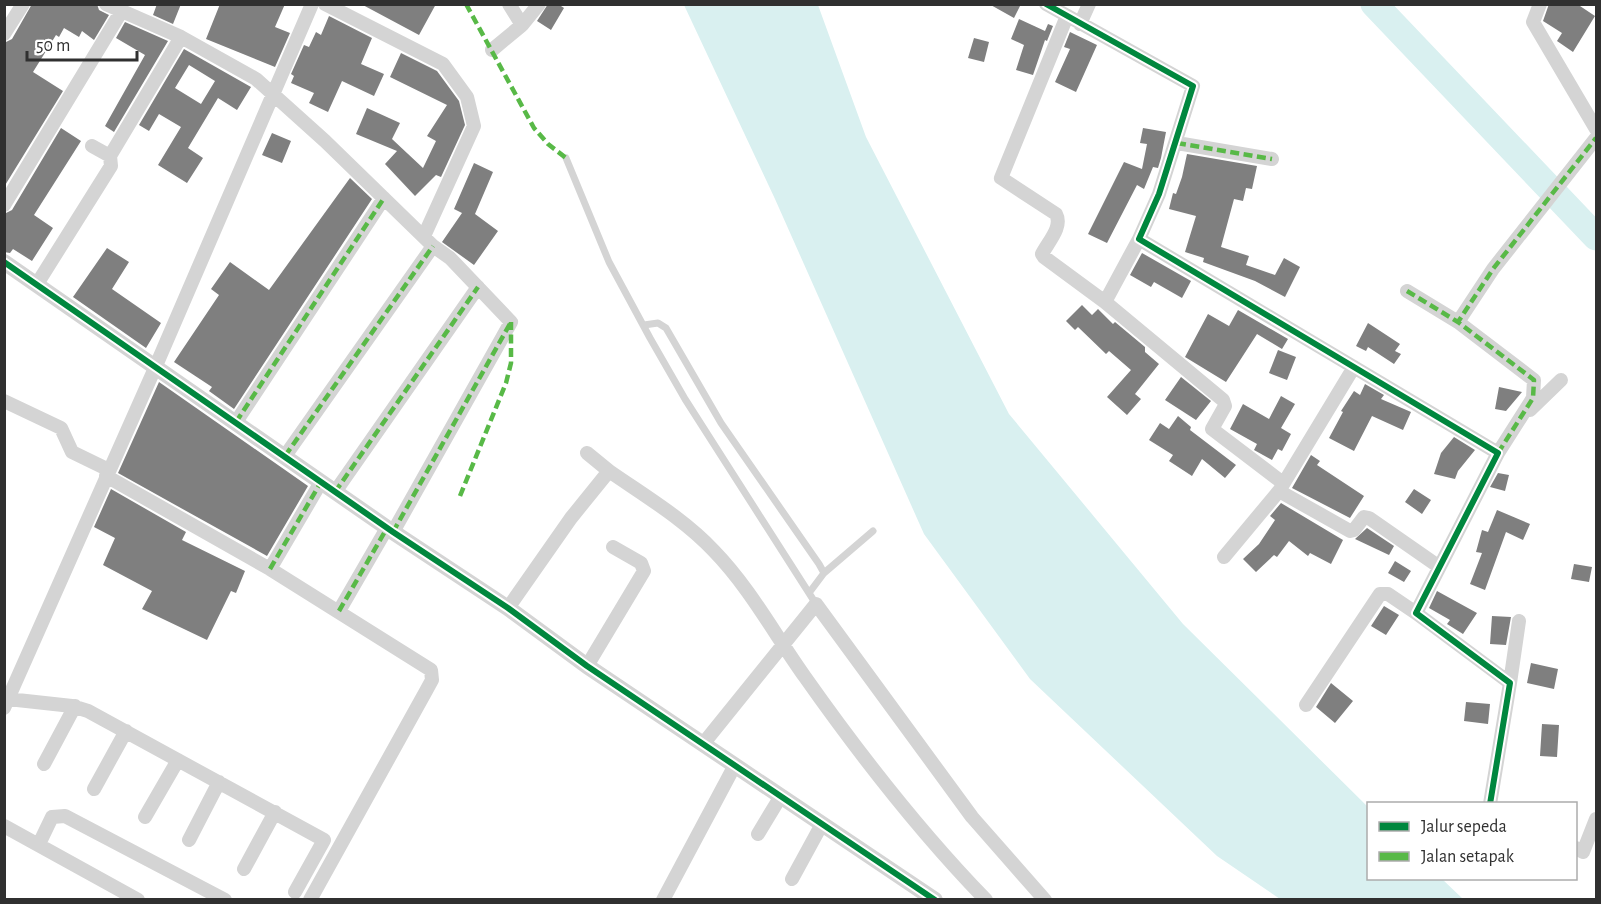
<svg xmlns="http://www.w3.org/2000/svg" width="1601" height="904" font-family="'Alegreya Sans',sans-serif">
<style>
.water{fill:#d9f0f0}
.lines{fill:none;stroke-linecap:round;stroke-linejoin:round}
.river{stroke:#d9f0f0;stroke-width:27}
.building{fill:#7f7f7f;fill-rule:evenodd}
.service{stroke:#d4d4d4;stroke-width:7}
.minor{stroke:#d4d4d4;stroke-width:14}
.tertiary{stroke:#d4d4d4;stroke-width:16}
.quiet{stroke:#58b947;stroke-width:4.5;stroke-dasharray:9 4.5;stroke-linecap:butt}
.cycleway-casing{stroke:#fff;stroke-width:10}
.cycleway{stroke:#00873e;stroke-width:6}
</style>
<rect width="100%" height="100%" fill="#fff"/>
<!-- water -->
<path class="water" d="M 684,5 L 818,5 L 866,137 L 1009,414 L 1183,624 L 1368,807 L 1368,878 L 1442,879 L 1463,899 L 1280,899 L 1217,856 L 1030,679 L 924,534 L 775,199 Z"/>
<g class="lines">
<!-- river -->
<path class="river" d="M 1374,4 L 1596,237"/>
</g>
<!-- building -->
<path class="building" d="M 32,4 L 97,4 L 99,10 L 109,15 L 94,40 L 82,31 L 79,37 L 64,28 L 59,37 L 56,35 L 33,72 L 63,91 L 4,187 L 4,43 L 12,39 Z
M 157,4 L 181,4 L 173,24 L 153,15 Z
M 220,4 L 285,4 L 275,27 L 290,33 L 275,67 L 206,39 Z
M 361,4 L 436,4 L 419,35 Z
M 548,4 L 558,4 L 564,8 L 551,30 L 537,21 Z
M 989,4 L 1021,4 L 1014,18 Z
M 1549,4 L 1577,4 L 1595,16 L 1573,52 L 1557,41 L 1562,33 L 1543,21 Z
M 329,16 L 372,38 L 361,64 L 384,74 L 374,96 L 342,81 L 328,112 L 309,103 L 314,93 L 291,83 L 294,76 L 291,74 L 304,45 L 309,47 L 316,32 L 321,35 Z
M 1019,19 L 1045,31 L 1048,24 L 1053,26 L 1047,41 L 1045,40 L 1033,75 L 1016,70 L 1024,45 L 1011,39 Z
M 125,22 L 168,41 L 114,132 L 105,126 L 145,55 L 116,38 Z
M 1070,32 L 1097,45 L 1076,92 L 1055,82 L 1070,49 L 1064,47 Z
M 974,38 L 989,42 L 984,62 L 968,58 Z
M 184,49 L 251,87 L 237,110 L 218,98 L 188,148 L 203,158 L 187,183 L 158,165 L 181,127 L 159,114 L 149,131 L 139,125 ZM 189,65 L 215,81 L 201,104 L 175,88 Z
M 401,53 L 437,71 L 459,101 L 465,125 L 441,177 L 436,175 L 415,196 L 385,164 L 397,151 L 356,134 L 367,108 L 400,123 L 392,139 L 423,168 L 436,141 L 427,136 L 447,105 L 390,77 Z
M 61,128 L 81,141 L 34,215 L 53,228 L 32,261 L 13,249 L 10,253 L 4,252 L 4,214 L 12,210 Z
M 1143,128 L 1166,132 L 1161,158 L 1158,168 L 1153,167 L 1144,189 L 1137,185 L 1107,243 L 1088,234 L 1124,162 L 1142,169 L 1147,144 L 1140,143 Z
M 272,133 L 291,141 L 282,163 L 262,155 Z
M 1187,154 L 1257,166 L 1252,189 L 1246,188 L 1243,201 L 1234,199 L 1221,247 L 1249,256 L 1246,265 L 1275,275 L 1284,258 L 1300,267 L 1285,297 L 1255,281 L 1203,262 L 1204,258 L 1185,252 L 1196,216 L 1169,209 L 1173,193 L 1176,194 L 1182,177 Z
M 474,163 L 493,172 L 475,214 L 498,231 L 474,265 L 442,242 L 462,213 L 454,209 Z
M 350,178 L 372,199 L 234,409 L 209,391 L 212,387 L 174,362 L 219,295 L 211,289 L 230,262 L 269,290 Z
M 107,248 L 129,262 L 112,289 L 161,323 L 146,348 L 73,297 Z
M 1142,253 L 1191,281 L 1182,298 L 1154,282 L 1151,287 L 1130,275 Z
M 1082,305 L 1092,315 L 1098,309 L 1113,324 L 1115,322 L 1145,347 L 1145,352 L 1159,364 L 1135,394 L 1141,399 L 1127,415 L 1107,397 L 1131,370 L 1109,351 L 1106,354 L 1078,327 L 1075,330 L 1066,321 Z
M 1238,310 L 1288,339 L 1282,349 L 1257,334 L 1226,382 L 1185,357 L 1208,314 L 1229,326 Z
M 1368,323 L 1400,344 L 1395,351 L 1401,354 L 1394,364 L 1368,347 L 1366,351 L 1356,346 Z
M 1278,350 L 1296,357 L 1287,380 L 1269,373 Z
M 1181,377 L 1211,401 L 1196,420 L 1165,400 Z
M 159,382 L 308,486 L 267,556 L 118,473 Z
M 1365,384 L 1384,395 L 1381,399 L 1411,412 L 1403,430 L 1372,416 L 1354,451 L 1329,438 L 1343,412 L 1341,411 L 1354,391 L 1360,395 Z
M 1499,387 L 1522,392 L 1506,411 L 1495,409 Z
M 1281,396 L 1295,404 L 1281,428 L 1291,434 L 1282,451 L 1278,449 L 1272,460 L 1254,450 L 1257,444 L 1230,429 L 1243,404 L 1269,419 Z
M 1178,416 L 1191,427 L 1190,430 L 1236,465 L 1225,478 L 1202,459 L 1192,476 L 1169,461 L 1173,455 L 1149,440 L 1160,423 L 1169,429 Z
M 1454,437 L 1475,450 L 1458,471 L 1455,479 L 1434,474 L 1441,453 Z
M 1311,455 L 1320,461 L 1317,465 L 1364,496 L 1350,518 L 1292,488 Z
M 1498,473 L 1509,475 L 1505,491 L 1490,487 Z
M 111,489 L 186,532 L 182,540 L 245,571 L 236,593 L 231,591 L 207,640 L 142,609 L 152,591 L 103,565 L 115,538 L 94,527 Z
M 1414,489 L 1431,500 L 1422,514 L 1405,502 Z
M 1281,503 L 1343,540 L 1331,564 L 1310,553 L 1308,556 L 1289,541 L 1277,557 L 1274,555 L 1256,572 L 1243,559 L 1259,544 L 1275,520 L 1270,516 Z
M 1497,510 L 1530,524 L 1523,540 L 1506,532 L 1485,590 L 1470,584 L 1482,553 L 1476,552 L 1482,530 L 1488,532 Z
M 1367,528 L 1394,546 L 1389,555 L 1355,539 Z
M 1395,561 L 1411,571 L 1404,582 L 1388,573 Z
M 1574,564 L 1592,567 L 1589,582 L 1571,579 Z
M 1437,591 L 1477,613 L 1463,634 L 1447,624 L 1450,620 L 1429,608 Z
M 1384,606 L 1399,615 L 1386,635 L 1371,626 Z
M 1492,616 L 1511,617 L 1506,645 L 1490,644 Z
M 1531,663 L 1558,669 L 1554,689 L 1527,683 Z
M 1331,683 L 1353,701 L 1335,723 L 1316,707 Z
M 1466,702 L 1490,704 L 1488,724 L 1464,721 Z
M 1542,724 L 1559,725 L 1557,757 L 1540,756 Z"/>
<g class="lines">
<!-- service -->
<path class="service" d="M 566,158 L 609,262 L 650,338 L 685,399 L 816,604
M 644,325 L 658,323 L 666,328 L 721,423 L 819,564 L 824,573 L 809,593
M 824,573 L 873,531"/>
<!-- minor -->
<path class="minor" d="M 106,4 L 181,37 L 256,79 L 325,141 L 433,246 L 450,258 L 511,322 L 393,532
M 325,4 L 443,64 L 467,97 L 474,126 L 424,236
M 1046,4 L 1193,86 L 1159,194 L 1139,239 L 1498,453 L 1416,613 L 1510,683 L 1490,804
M 1540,4 L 1533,22 L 1596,129
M 1067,16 L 1001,178 L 1056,214 C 1063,227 1048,242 1042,254 L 1044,257 L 1105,302 L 1223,400 L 1225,406 L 1212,429 L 1283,483
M 1080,24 L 1089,4
M 522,25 L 539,4
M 4,34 L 23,4
M 492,50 L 522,25 L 509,4
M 1177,143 L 1272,159
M 110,156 L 181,37
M 4,205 L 121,12
M 37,284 L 111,166 L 110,156 L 92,146
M 1407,291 L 1458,322
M 1105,302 L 1139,239
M 4,401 L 61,428 L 72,452 L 109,470
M 1530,410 L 1561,380
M 236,422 L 384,198
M 1498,453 L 1533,398 L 1534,380 L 1458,322 L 1493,269 L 1596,138
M 285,456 L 433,246
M 609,471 C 645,496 684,519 714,551 C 750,588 775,635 805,677 C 860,755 919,831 986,900
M 106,476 L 270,569 L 431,670 L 432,680 L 426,691 L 310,900
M 1279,491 L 1350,531 L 1354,530 L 1364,517 L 1369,518 L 1438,566
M 335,492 L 478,287
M 1224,557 L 1279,491 L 1354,367
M 270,569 L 321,482
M 508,608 L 571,518 L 609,471 L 587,453
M 339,611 L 387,528
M 587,666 L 644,571 L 641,563 L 613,547
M 1510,683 L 1519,621
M 8,699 L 72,706 L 88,711 L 324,840 L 295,892
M 1306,705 L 1380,594 L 1388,594 L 1416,613
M 4,708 L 155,368 L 312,4
M 703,744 L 816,604 L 972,817 L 1045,900
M 44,764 L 75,706
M 94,789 L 126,731
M 145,817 L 178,760
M 4,826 L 138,900
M 758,834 L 781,796
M 189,840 L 219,782
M 39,844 L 52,817 L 65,816 L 225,900
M 1576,848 L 1583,852 L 1596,819
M 244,869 L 275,812
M 792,879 L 822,824
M 663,900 L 735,765"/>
<!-- tertiary -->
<path class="tertiary" d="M 4,262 L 393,532 L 508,608 L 587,666 L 935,900"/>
<!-- quiet -->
<path class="quiet" d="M 466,4 L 534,128 L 548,144 L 566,158
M 1177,143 L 1272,159
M 1407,291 L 1458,322
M 236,422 L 384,198
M 1498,453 L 1533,398 L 1534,380 L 1458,322 L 1493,269 L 1596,138
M 285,456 L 433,246
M 335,492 L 478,287
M 460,496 L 506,383 L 511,363 L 511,322
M 393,532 L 511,322
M 270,569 L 321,482
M 339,611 L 387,528"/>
<defs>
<path id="cycleway" d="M 1046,4 L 1193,86 L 1159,194 L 1139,239 L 1498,453 L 1416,613 L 1510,683 L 1490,804
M 4,262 L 393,532 L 508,608 L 587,666 L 935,900"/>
</defs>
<!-- cycleway casing -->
<use href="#cycleway" class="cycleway-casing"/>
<!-- cycleway -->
<use href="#cycleway" class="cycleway"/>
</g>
<!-- border -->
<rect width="1601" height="904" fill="none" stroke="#303030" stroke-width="12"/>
<!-- legend -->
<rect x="1367" y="802" width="210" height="78" fill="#ffffff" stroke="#acacac" stroke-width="1.5"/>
<rect x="1379" y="822" width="30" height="9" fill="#00873e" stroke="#acacac" stroke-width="1.5"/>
<text x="1421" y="832" font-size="18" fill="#303030">Jalur sepeda</text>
<rect x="1379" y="852" width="30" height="9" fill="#58b947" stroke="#acacac" stroke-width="1.5"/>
<text x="1421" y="862" font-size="18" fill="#303030">Jalan setapak</text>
<!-- scale -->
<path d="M27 51v9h110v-9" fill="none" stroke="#303030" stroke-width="3"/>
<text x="36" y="51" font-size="18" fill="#303030" stroke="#ffffff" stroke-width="4.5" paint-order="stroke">50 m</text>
</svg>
